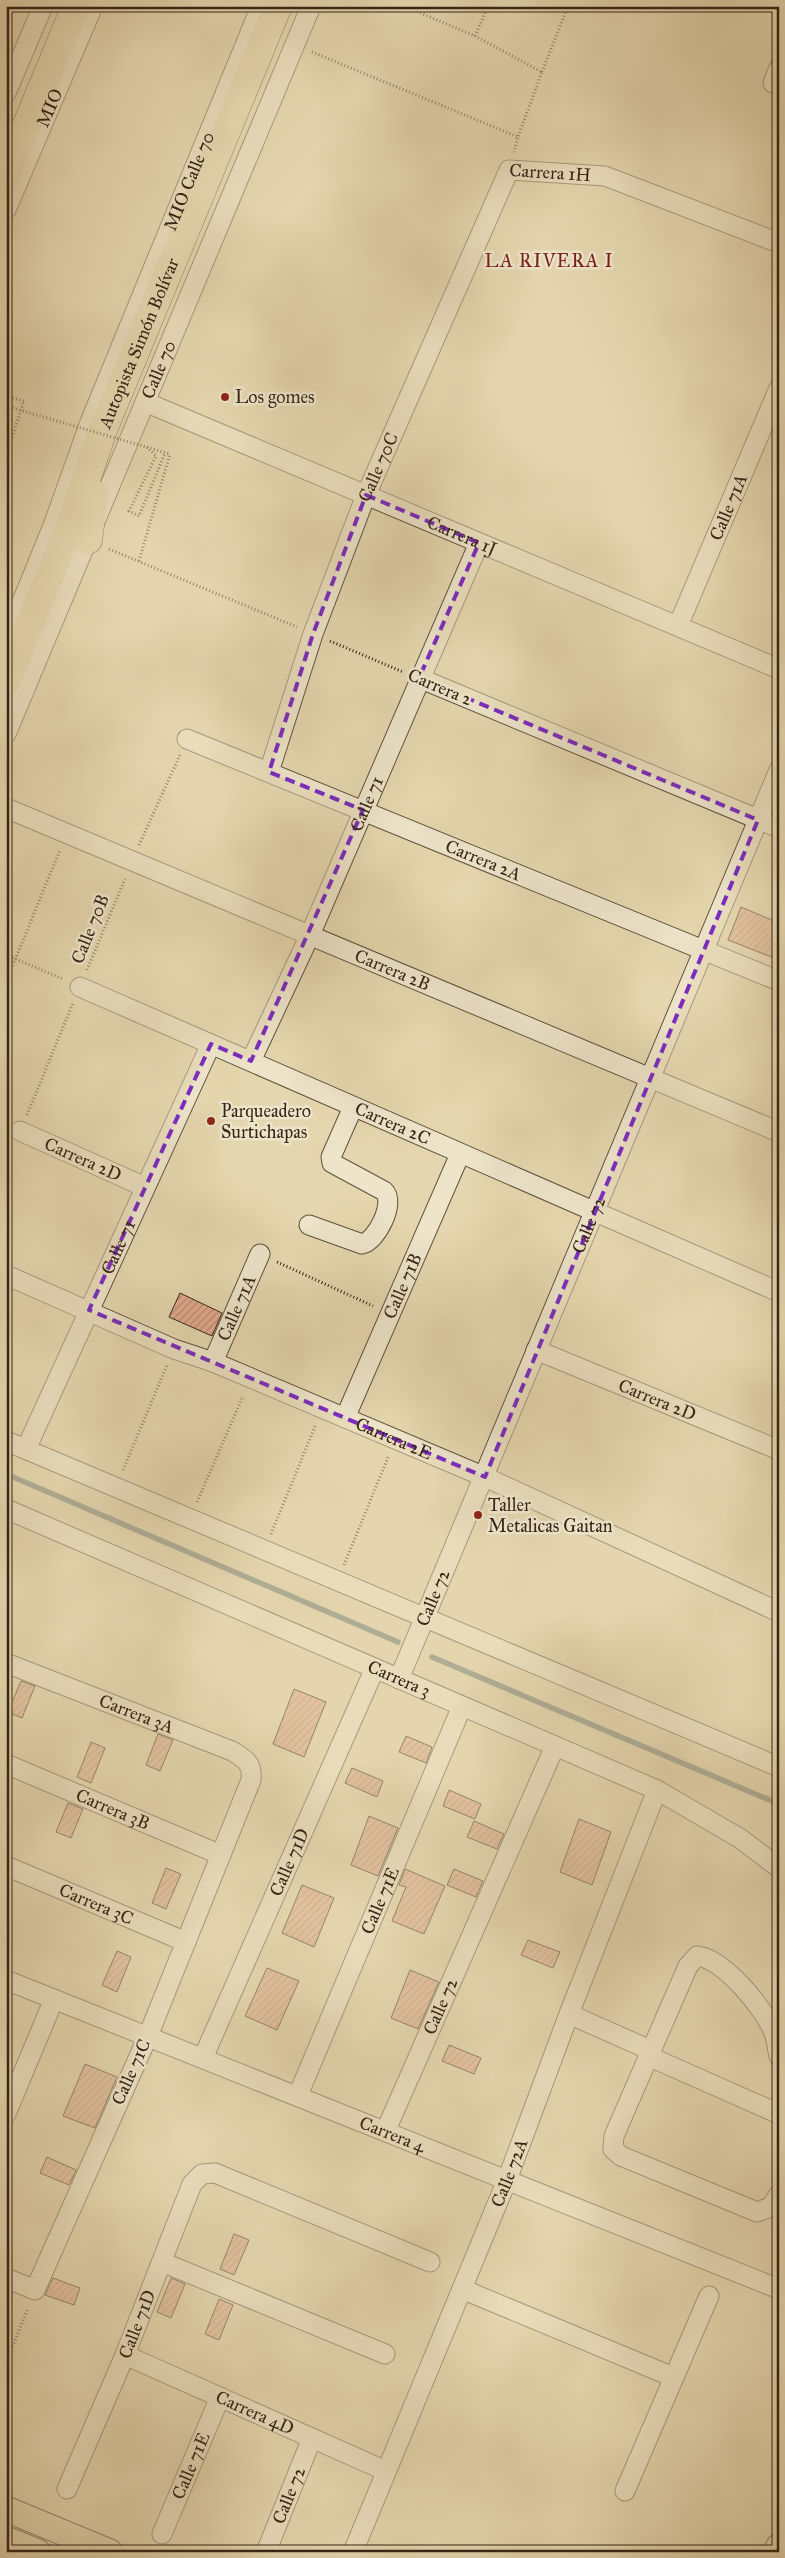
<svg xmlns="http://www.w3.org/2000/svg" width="785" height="2558" font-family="'IM FELL Great Primer',serif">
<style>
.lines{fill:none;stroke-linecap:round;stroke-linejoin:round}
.stream{stroke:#707d75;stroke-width:5.5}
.building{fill:url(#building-hatch);stroke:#342516}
.minor-casing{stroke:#60513c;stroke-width:21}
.major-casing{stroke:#342516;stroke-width:27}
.highway-casing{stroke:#342516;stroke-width:29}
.path{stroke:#342516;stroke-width:3;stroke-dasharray:1 2.5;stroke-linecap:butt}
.minor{stroke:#ede4ca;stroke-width:19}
.major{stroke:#e4d6ae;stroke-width:25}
.highway{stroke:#e4d6ae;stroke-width:28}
.path-bridge{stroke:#342516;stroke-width:3;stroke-dasharray:1 2.5;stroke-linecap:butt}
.marked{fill:none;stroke:#7b2cbf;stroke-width:4;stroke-dasharray:10 6;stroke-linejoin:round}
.poi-dot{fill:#8f2418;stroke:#ede4ca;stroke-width:2}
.labels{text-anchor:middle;stroke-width:5;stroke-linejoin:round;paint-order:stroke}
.street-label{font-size:18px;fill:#342516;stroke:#ede4ca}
.poi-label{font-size:18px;fill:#342516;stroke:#ede4ca;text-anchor:start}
.neighbourhood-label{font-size:19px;letter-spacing:1px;fill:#7a1f14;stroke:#ede4ca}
</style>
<defs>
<pattern id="building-hatch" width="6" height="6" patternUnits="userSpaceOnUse" patternTransform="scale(1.25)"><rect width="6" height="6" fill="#e3ab8f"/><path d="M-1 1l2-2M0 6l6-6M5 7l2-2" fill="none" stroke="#b98b74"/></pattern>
</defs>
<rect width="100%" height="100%" fill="#e4d6ae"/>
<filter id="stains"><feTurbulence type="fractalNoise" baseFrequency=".004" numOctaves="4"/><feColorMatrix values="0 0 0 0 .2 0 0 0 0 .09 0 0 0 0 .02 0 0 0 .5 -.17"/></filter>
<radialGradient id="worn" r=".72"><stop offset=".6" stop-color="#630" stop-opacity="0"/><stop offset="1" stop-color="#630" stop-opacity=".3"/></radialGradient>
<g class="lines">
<!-- stream -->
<path class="stream" d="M 6,1474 L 398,1642
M 432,1657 L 779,1804"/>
</g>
<!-- building -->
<path class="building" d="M 741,907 L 779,923 L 779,960 L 728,940 Z
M 180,1293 L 222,1313 L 212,1336 L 169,1317 Z
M 21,1681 L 35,1686 L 22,1718 L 8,1712 Z
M 294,1689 L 326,1702 L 304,1757 L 273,1744 Z
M 158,1734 L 173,1740 L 160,1771 L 146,1765 Z
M 406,1736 L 432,1747 L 426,1763 L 399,1752 Z
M 91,1742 L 105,1748 L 91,1783 L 77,1777 Z
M 352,1768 L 383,1781 L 377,1797 L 345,1783 Z
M 449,1790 L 481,1804 L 475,1819 L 443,1806 Z
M 68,1803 L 83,1809 L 71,1838 L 56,1832 Z
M 369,1816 L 398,1828 L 378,1876 L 351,1865 Z
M 579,1819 L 611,1832 L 592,1885 L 560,1872 Z
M 474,1821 L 504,1834 L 497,1849 L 467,1837 Z
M 166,1868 L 181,1874 L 166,1909 L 152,1903 Z
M 405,1869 L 445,1886 L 424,1934 L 392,1921 L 406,1887 L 399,1885 Z
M 454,1869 L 483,1881 L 476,1897 L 447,1885 Z
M 302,1885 L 334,1898 L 314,1947 L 282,1933 Z
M 528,1940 L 560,1952 L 553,1968 L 521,1955 Z
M 117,1951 L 131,1957 L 117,1992 L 102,1985 Z
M 267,1968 L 299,1981 L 277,2030 L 245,2016 Z
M 410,1970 L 439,1982 L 418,2029 L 391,2018 Z
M 449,2045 L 481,2058 L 474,2074 L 442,2061 Z
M 85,2064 L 117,2077 L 95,2128 L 63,2116 Z
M 47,2157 L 76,2170 L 69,2185 L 40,2173 Z
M 234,2234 L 249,2240 L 234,2275 L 220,2269 Z
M 53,2278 L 80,2288 L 74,2305 L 45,2295 Z
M 171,2278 L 185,2284 L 171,2318 L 157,2312 Z
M 219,2299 L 233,2305 L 219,2340 L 205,2334 Z"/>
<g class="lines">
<defs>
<g id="minor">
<path d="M 773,83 L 779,68"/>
<path d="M 6,93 L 43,6"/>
<path id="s1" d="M 6,210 L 93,6"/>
<path id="s2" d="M 145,402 L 779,669"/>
<path id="s3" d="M 678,626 L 779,388"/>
<path id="s4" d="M 6,641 L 54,523 L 90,422 L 261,6"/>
<path d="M 419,678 L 779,828"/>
<path id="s5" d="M 6,734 L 311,6"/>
<path id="s6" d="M 187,739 L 779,981"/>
<path id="s7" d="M 269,772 L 313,634 L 366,495 L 509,170 L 605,176 L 779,243"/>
<path id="s8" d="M 6,808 L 779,1132"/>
<path id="s9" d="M 80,987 L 779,1292"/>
<path id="s10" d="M 251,1061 L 310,935 L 479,543"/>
<path id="s11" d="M 20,1131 L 145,1187"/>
<path d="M 309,1225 L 362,1244 C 377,1241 396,1202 384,1191 L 332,1163 L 331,1157 L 353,1107"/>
<path id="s12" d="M 6,1275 L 174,1349 L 213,1362 L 485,1477 L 779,1612"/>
<path id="s13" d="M 536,1350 L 779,1450"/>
<path id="s14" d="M 213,1362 L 260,1254"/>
<path id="s15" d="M 345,1418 L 460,1154"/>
<path d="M 6,1441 L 779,1767"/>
<path id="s16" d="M 26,1449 L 211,1044"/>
<path id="s17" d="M 6,1509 L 657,1790 L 741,1839 L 779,1868"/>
<path id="s18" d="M 6,1663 L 232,1751 C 245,1759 253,1763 251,1780 L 148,2036 L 35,2290 L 6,2278"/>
<path id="s19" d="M 399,1679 L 779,770"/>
<path id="s20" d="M 6,1764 L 221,1855"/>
<path id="s21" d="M 6,1866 L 186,1942"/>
<path id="s22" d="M 6,1980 L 779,2289"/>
<path d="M 569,2014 L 650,2050"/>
<path d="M 648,2056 L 779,2114"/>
<path d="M 779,2056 C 777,2049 777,2040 774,2033 C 765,2009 723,1958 697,1956 L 688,1966 L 614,2136 L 613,2149 L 621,2156 L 757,2212 L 771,2207 L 779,2194"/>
<path id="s23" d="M 203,2058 L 375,1668"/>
<path id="s24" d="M 298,2095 L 462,1706"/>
<path d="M 6,2114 L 54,1999"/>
<path id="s25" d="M 386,2130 L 555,1746"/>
<path d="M 162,2262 L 385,2354"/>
<path d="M 462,2289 L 673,2377"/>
<path id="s26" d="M 125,2355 L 386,2471"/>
<path id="s27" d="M 67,2489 L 125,2355 L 192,2184 L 202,2174 L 215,2173 L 430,2262"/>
<path d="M 625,2491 L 709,2296"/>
<path id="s28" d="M 162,2534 L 220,2397"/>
<path id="s29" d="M 266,2552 L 312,2438"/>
<path id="s30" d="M 353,2552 L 507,2180 L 569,2014 L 657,1790"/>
</g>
<path id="major" d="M 6,2509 L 110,2552
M 6,2539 L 38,2552
M 776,2552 L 779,2546"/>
<g id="highway">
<path d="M 6,175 L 76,6"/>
<path d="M 88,540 L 94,494"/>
<path id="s31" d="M 6,682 L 69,529 L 103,430 L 278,6"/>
</g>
</defs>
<!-- minor casing -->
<use href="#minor" class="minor-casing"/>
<!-- major casing -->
<use href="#major" class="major-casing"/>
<!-- highway casing -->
<use href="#highway" class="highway-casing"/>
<!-- path -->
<path class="path" d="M 404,6 L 475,36 L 542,72 L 518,137
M 475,36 L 488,6
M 312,52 L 518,137 L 514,152
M 542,72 L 568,6
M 6,396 L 24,401 L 6,456
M 147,447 L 156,456 L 129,511 L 139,516 L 165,453
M 109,549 L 297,627
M 139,561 L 170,454
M 330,641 L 403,672
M 139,845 L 180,755
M 6,955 L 63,979
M 87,970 L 125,879
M 6,982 L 60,850
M 27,1115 L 73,1003
M 277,1262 L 373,1306
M 123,1470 L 167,1365
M 197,1502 L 243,1396
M 271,1534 L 316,1424
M 344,1565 L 389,1455
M 6,2363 L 28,2308"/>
<!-- minor -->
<use href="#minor" class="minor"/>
<!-- major -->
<use href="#major" class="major"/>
<!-- highway -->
<use href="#highway" class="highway"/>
<!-- path-bridge -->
<path class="path-bridge" d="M 6,406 L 170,454"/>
</g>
<!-- marked area -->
<path d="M0 0H785V2558H0ZM 366,495 L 479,543 L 419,678 L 758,820 L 485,1477 L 89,1310 L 211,1044 L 251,1061 L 363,810 L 269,772 L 313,634 Z" fill="#e4d6ae" fill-opacity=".55" fill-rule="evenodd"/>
<path class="marked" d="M 366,495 L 479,543 L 419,678 L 758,820 L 485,1477 L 89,1310 L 211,1044 L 251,1061 L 363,810 L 269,772 L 313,634 Z"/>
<!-- markers -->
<g class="poi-dot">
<circle cx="225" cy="397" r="5"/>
<circle cx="211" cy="1121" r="5"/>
<circle cx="478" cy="1515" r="5"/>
</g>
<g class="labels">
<!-- street labels -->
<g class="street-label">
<text dy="6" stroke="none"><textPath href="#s1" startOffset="111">MIO</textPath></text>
<text dy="6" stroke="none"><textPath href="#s7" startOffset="690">Carrera 1H</textPath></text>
<text dy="6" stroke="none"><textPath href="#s4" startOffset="495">MIO Calle 70</textPath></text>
<text dy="6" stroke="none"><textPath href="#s31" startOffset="364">Autopista Simón Bolívar</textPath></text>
<text dy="6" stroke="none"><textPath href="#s5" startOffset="395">Calle 70</textPath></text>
<text dy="6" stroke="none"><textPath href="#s7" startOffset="324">Calle 70C</textPath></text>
<text dy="6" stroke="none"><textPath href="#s3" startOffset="129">Calle 71A</textPath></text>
<text dy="6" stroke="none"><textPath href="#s2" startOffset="344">Carrera 1J</textPath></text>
<text transform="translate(440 687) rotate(23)" y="6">Carrera 2</text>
<text dy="6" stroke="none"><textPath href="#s10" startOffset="282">Calle 71</textPath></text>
<text dy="6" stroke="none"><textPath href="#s6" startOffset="320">Carrera 2A</textPath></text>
<text transform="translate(90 929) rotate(-68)" y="6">Calle 70B</text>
<text dy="6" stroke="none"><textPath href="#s8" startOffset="419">Carrera 2B</textPath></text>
<text dy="6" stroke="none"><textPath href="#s9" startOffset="341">Carrera 2C</textPath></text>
<text dy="6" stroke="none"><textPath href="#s11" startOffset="69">Carrera 2D</textPath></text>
<text dy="6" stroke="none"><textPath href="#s19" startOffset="492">Calle 72</textPath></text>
<text dy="6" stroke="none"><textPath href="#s16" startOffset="222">Calle 71</textPath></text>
<text dy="6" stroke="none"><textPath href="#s15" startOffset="144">Calle 71B</textPath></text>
<text dy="6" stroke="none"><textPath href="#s14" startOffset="59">Calle 71A</textPath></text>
<text dy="6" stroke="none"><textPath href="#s13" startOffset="131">Carrera 2D</textPath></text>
<text dy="6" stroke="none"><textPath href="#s12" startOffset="421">Carrera 2E</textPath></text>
<text dy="6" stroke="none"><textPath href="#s19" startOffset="88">Calle 72</textPath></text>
<text dy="6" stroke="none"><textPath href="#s17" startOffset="428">Carrera 3</textPath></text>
<text dy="6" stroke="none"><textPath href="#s18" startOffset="140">Carrera 3A</textPath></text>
<text dy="6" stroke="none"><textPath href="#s20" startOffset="116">Carrera 3B</textPath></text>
<text dy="6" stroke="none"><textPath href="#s23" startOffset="214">Calle 71D</textPath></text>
<text dy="6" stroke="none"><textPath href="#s24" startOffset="211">Calle 71E</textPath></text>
<text dy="6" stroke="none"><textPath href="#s21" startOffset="98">Carrera 3C</textPath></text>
<text dy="6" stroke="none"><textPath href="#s25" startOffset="135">Calle 72</textPath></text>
<text transform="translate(131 2072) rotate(-66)" y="6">Calle 71C</text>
<text dy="6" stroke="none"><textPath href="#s22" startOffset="416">Carrera 4</textPath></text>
<text dy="6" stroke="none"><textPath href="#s30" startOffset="410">Calle 72A</textPath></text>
<text dy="6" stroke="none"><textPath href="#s27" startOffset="179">Calle 71D</textPath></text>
<text dy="6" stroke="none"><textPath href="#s26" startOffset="142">Carrera 4D</textPath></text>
<text dy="6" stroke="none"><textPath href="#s28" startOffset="74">Calle 71E</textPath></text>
<text dy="6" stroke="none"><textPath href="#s29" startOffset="61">Calle 72</textPath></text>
</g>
<!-- poi labels -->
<g class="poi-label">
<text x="235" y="403">Los gomes</text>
<text x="221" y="1117">Parqueadero<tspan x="221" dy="21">Surtichapas</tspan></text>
<text x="488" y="1511">Taller<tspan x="488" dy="21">Metalicas Gaitan</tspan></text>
</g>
<!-- neighbourhood labels -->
<g class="neighbourhood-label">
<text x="549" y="267">LA RIVERA I</text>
</g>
</g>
<!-- margin -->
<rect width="785" height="2558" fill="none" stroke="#e4d6ae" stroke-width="25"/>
<rect x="8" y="8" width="770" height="2543" fill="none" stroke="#342516" stroke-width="2.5"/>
<rect x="12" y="12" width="760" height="2533" fill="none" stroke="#342516"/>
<rect width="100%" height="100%" filter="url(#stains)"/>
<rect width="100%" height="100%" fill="url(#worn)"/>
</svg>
